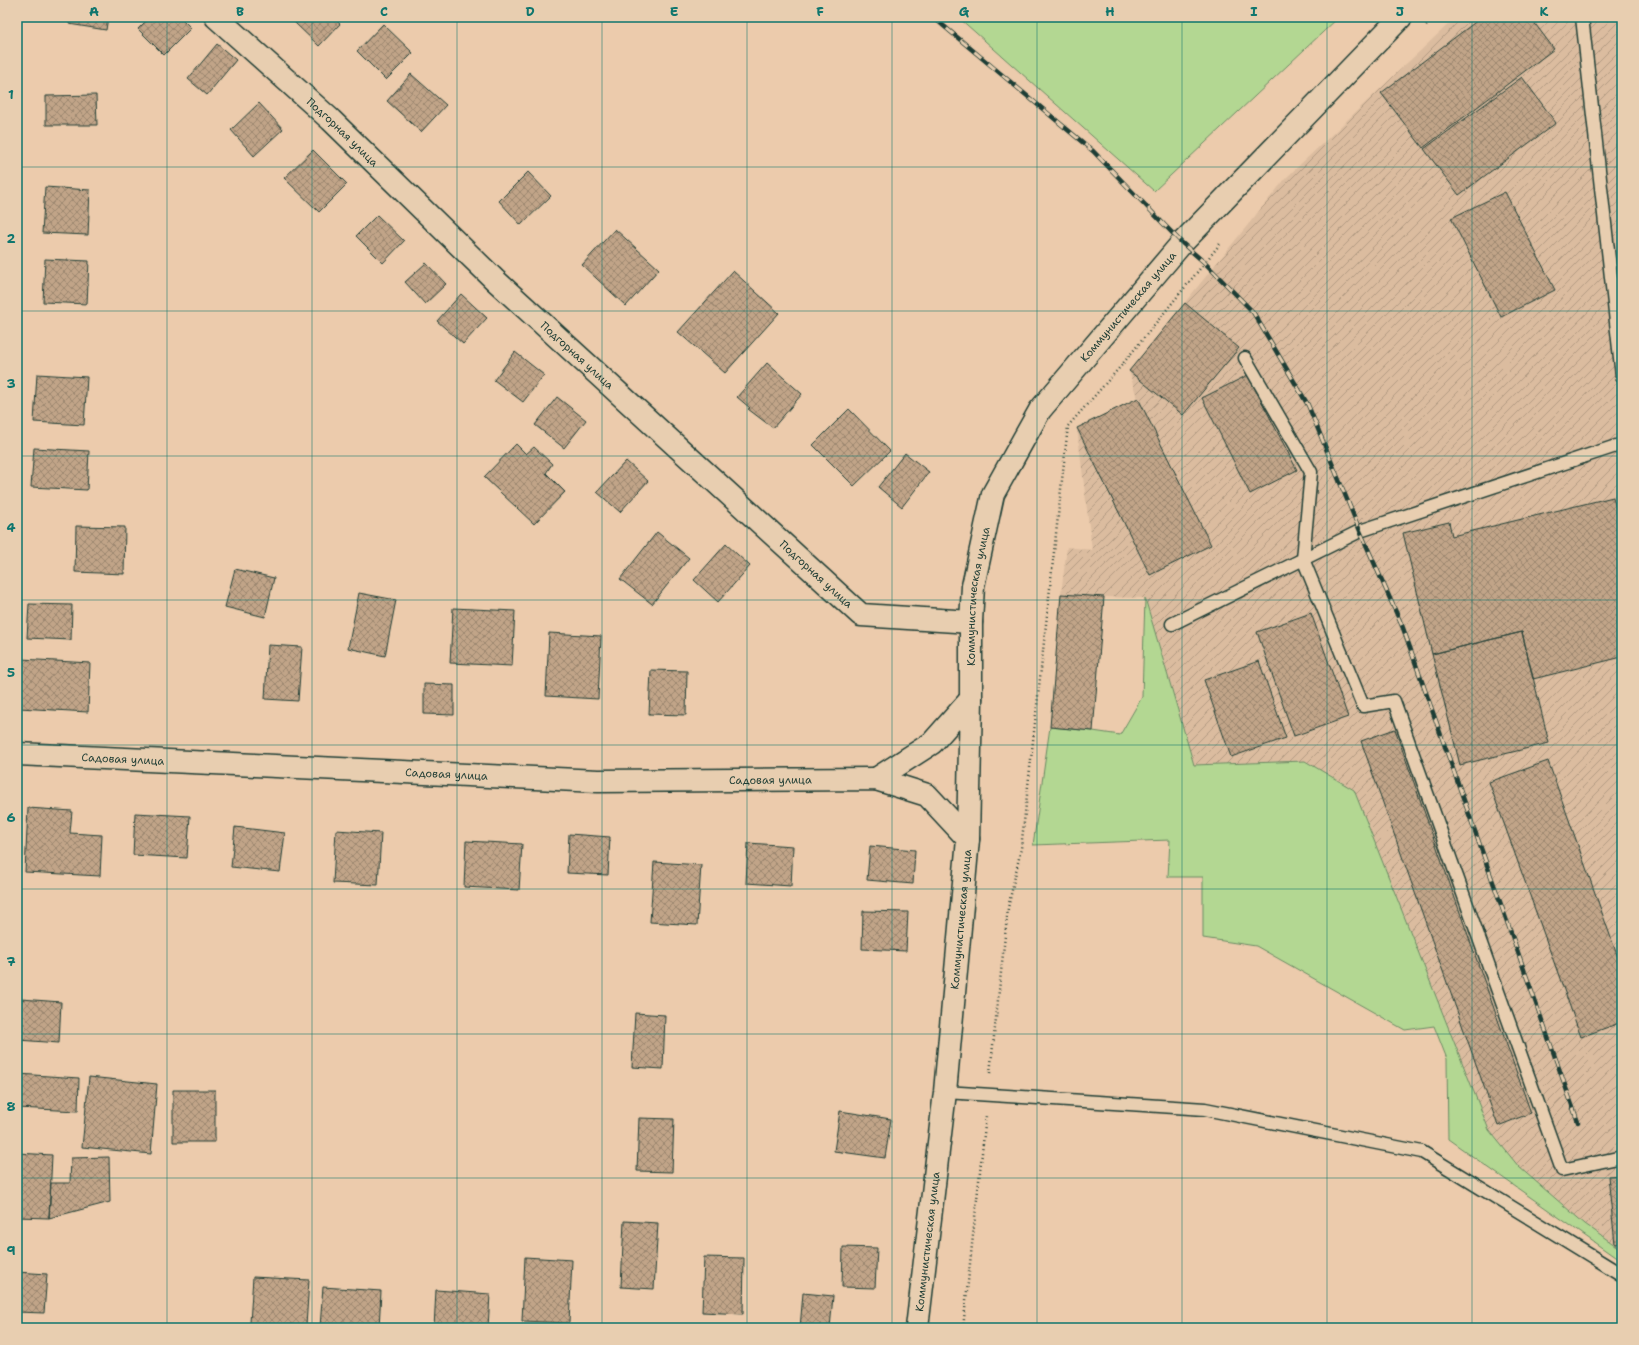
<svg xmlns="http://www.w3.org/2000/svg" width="1639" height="1345" font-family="'Shantell Sans',sans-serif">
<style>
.industrial{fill:url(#industrial-furrows)}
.green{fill:#b3d792;stroke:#698a63}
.building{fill:url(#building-cross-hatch);stroke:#1f3d34}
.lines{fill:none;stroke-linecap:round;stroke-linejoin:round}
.lane-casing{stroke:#1f3d34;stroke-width:15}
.street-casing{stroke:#1f3d34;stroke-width:25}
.path{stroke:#1f3d34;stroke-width:2.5;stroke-dasharray:1 3;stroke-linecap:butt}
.lane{stroke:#e8ceb0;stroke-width:12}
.street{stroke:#e8ceb0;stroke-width:22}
.rail-casing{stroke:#1f3d34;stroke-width:4.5}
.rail{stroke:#e8ceb0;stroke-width:3;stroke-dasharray:9;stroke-linecap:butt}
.grid{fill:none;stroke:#0f766e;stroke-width:1;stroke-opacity:0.55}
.labels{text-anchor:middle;stroke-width:3;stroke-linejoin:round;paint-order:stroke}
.street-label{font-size:11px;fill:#1f3d34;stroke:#e8ceb0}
.neatline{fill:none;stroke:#0f766e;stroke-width:1.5}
.grid-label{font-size:13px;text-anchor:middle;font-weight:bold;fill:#0f766e}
</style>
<defs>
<pattern id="industrial-furrows" width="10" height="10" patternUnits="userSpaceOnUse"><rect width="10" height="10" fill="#dbbc9f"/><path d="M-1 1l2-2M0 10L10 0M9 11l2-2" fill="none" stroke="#b19a82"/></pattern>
<pattern id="building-cross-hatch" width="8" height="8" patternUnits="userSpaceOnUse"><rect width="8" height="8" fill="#c1a488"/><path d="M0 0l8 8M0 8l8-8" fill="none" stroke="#9c8770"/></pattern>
</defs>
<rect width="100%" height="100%" fill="#eccbac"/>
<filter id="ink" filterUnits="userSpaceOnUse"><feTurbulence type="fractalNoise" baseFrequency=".025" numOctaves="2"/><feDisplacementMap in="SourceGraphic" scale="8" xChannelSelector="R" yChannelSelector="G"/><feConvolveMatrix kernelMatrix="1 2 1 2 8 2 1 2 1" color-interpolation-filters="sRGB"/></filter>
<g filter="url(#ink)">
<!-- industrial -->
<path class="industrial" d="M 1456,17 L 1622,17 L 1622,1250 L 1585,1224 L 1519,1167 L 1489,1130 L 1354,790 L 1305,761 L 1194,765 L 1145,598 L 1104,597 L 1061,594 L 1067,547 L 1092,550 L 1077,428 L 1137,398 L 1129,371 L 1286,178 Z"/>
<!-- green -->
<path class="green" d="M 958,17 L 1339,17 L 1154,191 Z
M 1145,598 L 1194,765 L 1305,761 L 1354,790 L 1489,1130 L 1519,1167 L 1585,1224 L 1622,1250 L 1622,1262 L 1448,1139 L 1447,1059 L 1434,1026 L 1405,1030 L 1256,946 L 1203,938 L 1203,877 L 1168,877 L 1170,840 L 1033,845 L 1050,727 L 1093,731 L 1120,735 L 1142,697 Z"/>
<!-- building -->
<path class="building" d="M 70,17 L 108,17 L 106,30 L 69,24 Z
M 150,17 L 180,17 L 191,28 L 164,55 L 138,29 Z
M 298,17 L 333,17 L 340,24 L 319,46 L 294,22 Z
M 1482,17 L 1530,17 L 1554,49 L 1423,148 L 1381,93 Z
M 383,24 L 413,53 L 386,80 L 357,51 Z
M 217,44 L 236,60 L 207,95 L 188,79 Z
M 411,74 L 446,105 L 421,132 L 387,101 Z
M 1522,77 L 1556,123 L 1459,195 L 1424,149 Z
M 96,95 L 97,125 L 46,125 L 46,96 Z
M 259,103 L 283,129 L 254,156 L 231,130 Z
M 313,150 L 347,184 L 319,212 L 284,178 Z
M 528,172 L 551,196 L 521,225 L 499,201 Z
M 45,187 L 90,190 L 88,235 L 42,233 Z
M 1505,192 L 1555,290 L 1501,317 L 1451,218 Z
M 377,215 L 404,241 L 383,263 L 356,236 Z
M 615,229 L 659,269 L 626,306 L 582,265 Z
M 45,259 L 89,261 L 87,304 L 43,302 Z
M 426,263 L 446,284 L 425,304 L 405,282 Z
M 733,271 L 779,313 L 725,373 L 678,332 Z
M 461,294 L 487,318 L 463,344 L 437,321 Z
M 1185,303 L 1239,348 L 1183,415 L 1129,371 Z
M 515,352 L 544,375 L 523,402 L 494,380 Z
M 767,363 L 802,394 L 773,428 L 748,409 L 750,408 L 737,397 Z
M 37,374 L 87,377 L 84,425 L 34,422 Z
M 1248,375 L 1297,470 L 1250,494 L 1202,398 Z
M 557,397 L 586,420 L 564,448 L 535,425 Z
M 1138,398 L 1211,545 L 1150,575 L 1077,428 Z
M 849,409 L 890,451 L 854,486 L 813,445 Z
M 516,444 L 526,454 L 534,447 L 552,464 L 546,473 L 565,492 L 534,524 L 484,477 Z
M 34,448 L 89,451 L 87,490 L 31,487 Z
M 905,453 L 929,472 L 902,507 L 878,487 Z
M 626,461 L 648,481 L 620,512 L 597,492 Z
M 1613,497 L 1622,532 L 1622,657 L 1533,679 L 1522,632 L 1432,654 L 1403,533 L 1449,522 L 1452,536 Z
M 76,526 L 125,527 L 124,574 L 75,572 Z
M 657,532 L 689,558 L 652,604 L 620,579 Z
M 726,544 L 750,566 L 718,602 L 694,580 Z
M 235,569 L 274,578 L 265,617 L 225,607 Z
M 359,593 L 396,600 L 385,656 L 348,648 Z
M 1061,594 L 1104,597 L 1093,731 L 1050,727 Z
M 29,604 L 72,605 L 71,640 L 27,638 Z
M 453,608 L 515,611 L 512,666 L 450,663 Z
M 1311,613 L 1348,717 L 1294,736 L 1257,632 Z
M 1522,632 L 1549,743 L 1460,765 L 1432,654 Z
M 549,633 L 601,636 L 598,699 L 546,696 Z
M 268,645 L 302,647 L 298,701 L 265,699 Z
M 21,659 L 90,663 L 88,712 L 19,708 Z
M 1259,661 L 1286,738 L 1231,757 L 1204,680 Z
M 651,670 L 687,671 L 686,715 L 649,714 Z
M 424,684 L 454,685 L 454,715 L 424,714 Z
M 1395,729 L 1531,1113 L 1498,1126 L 1361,741 Z
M 1548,761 L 1622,969 L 1622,1022 L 1581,1037 L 1489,782 Z
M 28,808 L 72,811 L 70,833 L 102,835 L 100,876 L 25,872 Z
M 135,813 L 190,816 L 187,858 L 133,855 Z
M 235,827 L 285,833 L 280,872 L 231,867 Z
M 336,830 L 381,833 L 378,885 L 333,883 Z
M 569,834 L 610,837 L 608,875 L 567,873 Z
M 466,841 L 522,844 L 519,890 L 464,887 Z
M 748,843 L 793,846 L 791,886 L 746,883 Z
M 870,846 L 915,850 L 913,884 L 867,880 Z
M 654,862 L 701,865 L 697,925 L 650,922 Z
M 863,911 L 908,912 L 906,951 L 862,949 Z
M 21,999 L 61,1002 L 59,1043 L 18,1040 Z
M 635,1013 L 665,1015 L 663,1069 L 632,1067 Z
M 18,1074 L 79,1078 L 78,1111 L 17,1108 Z
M 89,1077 L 157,1084 L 151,1154 L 82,1147 Z
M 173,1090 L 215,1090 L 215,1142 L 173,1142 Z
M 840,1111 L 891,1119 L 885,1158 L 834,1151 Z
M 639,1118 L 674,1119 L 672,1172 L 637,1171 Z
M 17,1153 L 52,1155 L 49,1218 L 17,1217 Z
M 109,1157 L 110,1202 L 49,1218 L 51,1183 L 70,1183 L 71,1158 Z
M 1622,1175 L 1622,1243 L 1615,1244 L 1608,1176 Z
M 624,1221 L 658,1223 L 654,1289 L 621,1287 Z
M 843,1247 L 877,1248 L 875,1288 L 842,1287 Z
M 525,1257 L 572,1260 L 569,1323 L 522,1321 Z
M 704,1257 L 744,1258 L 743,1314 L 702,1312 Z
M 17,1272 L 47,1274 L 44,1313 L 17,1312 Z
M 253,1277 L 309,1280 L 306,1326 L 250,1323 Z
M 323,1287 L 381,1291 L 379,1328 L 320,1327 Z
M 436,1290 L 490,1294 L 488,1328 L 434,1328 Z
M 803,1293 L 833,1296 L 830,1328 L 800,1328 Z"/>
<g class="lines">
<defs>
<path id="lane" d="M 1582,17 L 1622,376
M 1245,358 L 1311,472 L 1303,559 L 1363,706 L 1394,701 L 1562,1170 L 1622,1157
M 1172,624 L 1360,531 L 1622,444
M 945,1092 L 1205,1109 L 1422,1152 L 1622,1275"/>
<g id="street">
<path id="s1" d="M 216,17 L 331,120 L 495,280 L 861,615 L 971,622"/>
<path id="s2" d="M 17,754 L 598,781 L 876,779 L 927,795 L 968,839"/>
<path d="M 876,779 L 932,743 L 971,699"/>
<path id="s3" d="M 917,1328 L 945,1092 L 968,839 L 971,699 L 971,622 L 973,586 L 993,494 L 1040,410 L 1182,243 L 1401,17"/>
</g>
</defs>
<!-- lane casing -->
<use href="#lane" class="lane-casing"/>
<!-- street casing -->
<use href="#street" class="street-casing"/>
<!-- path -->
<path class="path" d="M 1426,26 L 1435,17
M 990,1073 L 1008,908 L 1021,849 L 1068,426 L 1121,366 L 1220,244
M 963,1328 L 986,1116"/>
<!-- lane -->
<use href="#lane" class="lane"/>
<!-- street -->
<use href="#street" class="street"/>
<defs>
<path id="rail" d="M 933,17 L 1093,151 L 1182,243 L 1205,263 L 1253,312 L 1308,405 L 1360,531 L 1403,628 L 1578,1122"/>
</defs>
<!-- rail casing -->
<use href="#rail" class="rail-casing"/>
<!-- rail -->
<use href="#rail" class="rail"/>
</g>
</g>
<!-- grid -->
<path class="grid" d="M 167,17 L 167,1328M 312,17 L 312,1328M 457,17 L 457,1328M 602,17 L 602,1328M 747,17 L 747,1328M 892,17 L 892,1328M 1037,17 L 1037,1328M 1182,17 L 1182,1328M 1327,17 L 1327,1328M 1472,17 L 1472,1328M 17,167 L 1622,167M 17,311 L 1622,311M 17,456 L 1622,456M 17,600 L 1622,600M 17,745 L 1622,745M 17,889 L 1622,889M 17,1034 L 1622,1034M 17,1178 L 1622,1178"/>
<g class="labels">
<!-- street labels -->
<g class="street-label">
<text dy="4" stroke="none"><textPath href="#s1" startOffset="171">Подгорная улица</textPath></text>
<text dy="4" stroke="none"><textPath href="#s3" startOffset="1071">Коммунистическая улица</textPath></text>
<text dy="4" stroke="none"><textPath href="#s1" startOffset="495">Подгорная улица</textPath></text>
<text dy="4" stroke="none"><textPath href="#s1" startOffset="819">Подгорная улица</textPath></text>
<text dy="4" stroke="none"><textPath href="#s3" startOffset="735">Коммунистическая улица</textPath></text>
<text dy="4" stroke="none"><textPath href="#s2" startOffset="106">Садовая улица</textPath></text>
<text dy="4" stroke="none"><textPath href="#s2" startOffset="430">Садовая улица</textPath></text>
<text dy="4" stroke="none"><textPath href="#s2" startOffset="754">Садовая улица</textPath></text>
<text dy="4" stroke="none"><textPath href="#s3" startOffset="411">Коммунистическая улица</textPath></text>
<text dy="4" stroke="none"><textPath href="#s3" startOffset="87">Коммунистическая улица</textPath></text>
</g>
</g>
<!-- margin -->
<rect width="1639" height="1345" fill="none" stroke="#e8ceb0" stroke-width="44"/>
<rect x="22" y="22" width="1595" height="1301" class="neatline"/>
<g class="grid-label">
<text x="94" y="16">A</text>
<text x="240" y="16">B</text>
<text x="384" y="16">C</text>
<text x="530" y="16">D</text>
<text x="674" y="16">E</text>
<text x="820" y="16">F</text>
<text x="964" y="16">G</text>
<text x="1110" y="16">H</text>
<text x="1254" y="16">I</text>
<text x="1400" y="16">J</text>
<text x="1544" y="16">K</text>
<text x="11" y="99">1</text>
<text x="11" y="243">2</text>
<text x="11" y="388">3</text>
<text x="11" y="532">4</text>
<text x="11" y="677">5</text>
<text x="11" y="822">6</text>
<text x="11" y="966">7</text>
<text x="11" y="1111">8</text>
<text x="11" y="1255">9</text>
</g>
</svg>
